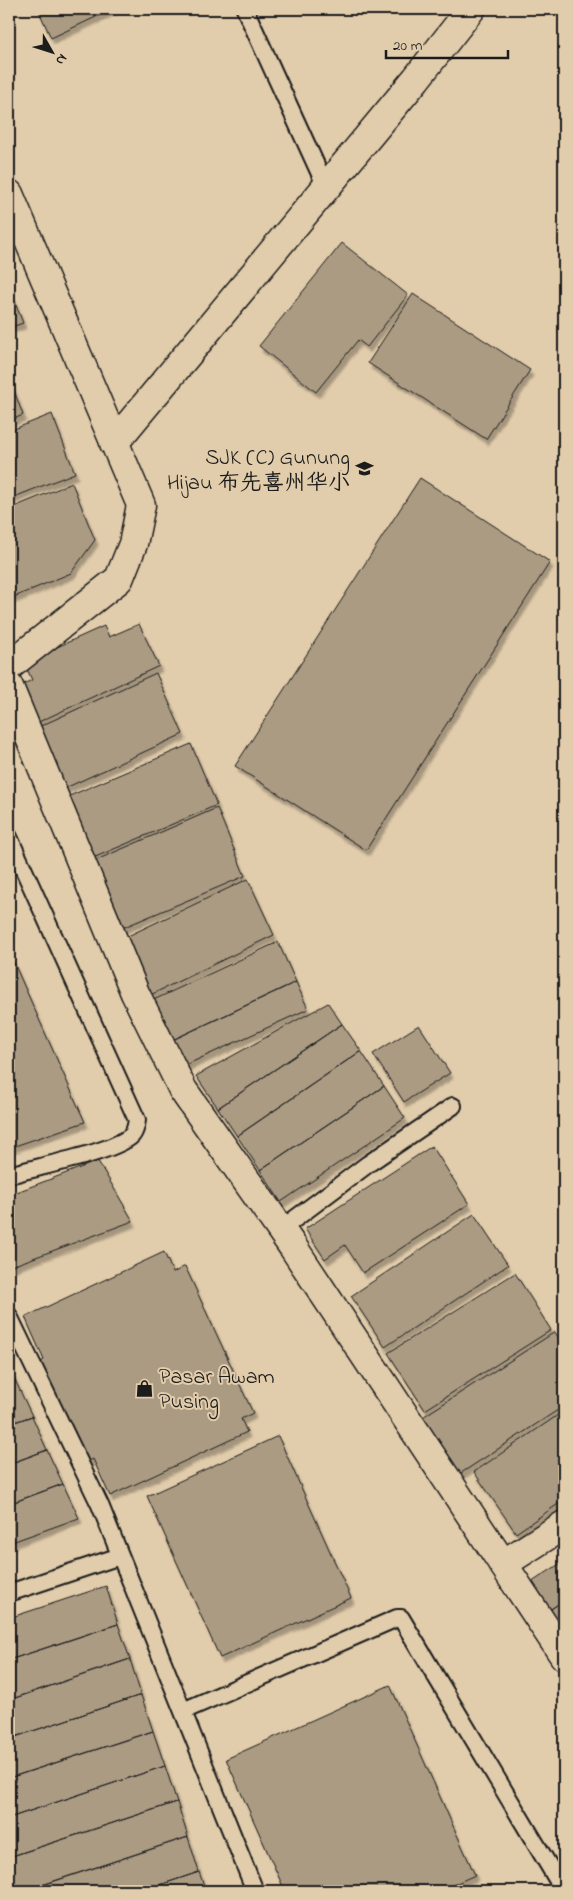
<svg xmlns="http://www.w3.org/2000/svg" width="573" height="1900" font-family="'Indie Flower','LXGW WenKai TC',sans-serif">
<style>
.building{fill:#ab9b83;stroke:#1c1c1c;filter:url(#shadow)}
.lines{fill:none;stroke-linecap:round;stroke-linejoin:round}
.lane-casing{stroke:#1c1c1c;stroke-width:20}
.street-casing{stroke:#1c1c1c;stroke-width:31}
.lane{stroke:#e1ccab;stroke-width:16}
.street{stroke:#e1ccab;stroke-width:28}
.labels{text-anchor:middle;stroke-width:4;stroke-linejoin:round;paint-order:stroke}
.poi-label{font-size:22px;fill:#1c1c1c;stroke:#e1ccab;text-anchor:end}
</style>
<defs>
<filter id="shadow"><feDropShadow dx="3" dy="5.5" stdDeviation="1" flood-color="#0004"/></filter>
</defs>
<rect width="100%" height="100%" fill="#e1ccab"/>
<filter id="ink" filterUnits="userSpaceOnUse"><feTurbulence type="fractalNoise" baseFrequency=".02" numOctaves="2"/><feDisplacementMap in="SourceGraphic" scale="10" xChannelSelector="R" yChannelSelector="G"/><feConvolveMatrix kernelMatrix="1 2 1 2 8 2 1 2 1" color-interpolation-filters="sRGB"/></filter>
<g filter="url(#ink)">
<!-- building -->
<path class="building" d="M 38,9 L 113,9 L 51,38 Z
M 342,243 L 408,295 L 367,347 L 358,340 L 316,392 L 259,346 Z
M 9,287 L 23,323 L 9,328 Z
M 413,294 L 530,370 L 486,439 L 368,363 Z
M 9,377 L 23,415 L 9,421 Z
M 52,414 L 75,473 L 9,499 L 9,431 Z
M 420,478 L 550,562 L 366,850 L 235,766 Z
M 72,483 L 95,540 L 71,573 L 9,599 L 9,509 Z
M 139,624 L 159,666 L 32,725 L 15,688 L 32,680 L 24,662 L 104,626 L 109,637 Z
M 156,673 L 183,734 L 61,790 L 34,729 Z
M 191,744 L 217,805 L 86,861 L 60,800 Z
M 217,808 L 245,876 L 122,928 L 94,861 Z
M 248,879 L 274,935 L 142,999 L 115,942 Z
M 278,942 L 296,982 L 166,1043 L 147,1003 Z
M 9,952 L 85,1122 L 9,1148 Z
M 296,982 L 308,1009 L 177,1069 L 166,1043 Z
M 328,1003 L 342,1024 L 218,1108 L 196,1076 Z
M 342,1024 L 361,1051 L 237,1136 L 218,1108 Z
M 419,1025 L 450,1073 L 404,1102 L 373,1054 Z
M 361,1051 L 384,1086 L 260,1170 L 237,1136 Z
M 384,1086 L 405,1118 L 281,1202 L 260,1170 Z
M 432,1146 L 469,1204 L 363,1273 L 345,1245 L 325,1259 L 305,1229 Z
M 98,1161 L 133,1221 L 9,1267 L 9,1195 Z
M 474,1214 L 508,1265 L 385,1347 L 351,1296 Z
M 164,1252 L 173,1273 L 185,1266 L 253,1413 L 241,1419 L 247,1432 L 110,1496 L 93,1459 L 83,1464 L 37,1364 L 44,1360 L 25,1317 Z
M 515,1273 L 551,1330 L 425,1410 L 388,1353 Z
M 555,1332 L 564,1346 L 564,1406 L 455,1477 L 418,1420 Z
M 9,1366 L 16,1382 L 9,1384 Z
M 16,1382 L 32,1416 L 9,1424 L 9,1384 Z
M 564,1411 L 564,1500 L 516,1533 L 474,1472 Z
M 32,1416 L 47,1450 L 9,1464 L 9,1424 Z
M 278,1436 L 351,1598 L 220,1658 L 147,1496 Z
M 47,1450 L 63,1484 L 9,1504 L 9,1464 Z
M 63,1484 L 79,1518 L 9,1543 L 9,1504 Z
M 564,1561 L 564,1600 L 541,1616 L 523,1588 Z
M 106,1586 L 118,1624 L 9,1660 L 9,1618 Z
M 564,1600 L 564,1649 L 541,1616 Z
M 118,1624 L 130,1659 L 9,1700 L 9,1660 Z
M 130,1659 L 141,1695 L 9,1739 L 9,1700 Z
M 390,1685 L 475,1875 L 439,1891 L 285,1891 L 226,1759 Z
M 141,1695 L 153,1731 L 9,1778 L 9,1739 Z
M 153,1731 L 165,1766 L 9,1818 L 9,1778 Z
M 165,1766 L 177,1802 L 9,1857 L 9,1818 Z
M 177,1802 L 188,1837 L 24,1891 L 9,1891 L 9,1857 Z
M 188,1837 L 199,1872 L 142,1891 L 24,1891 Z
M 199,1872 L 206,1891 L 142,1891 Z"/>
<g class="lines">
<defs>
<path id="lane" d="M 245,9 L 326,187
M 9,837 L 137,1120 C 136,1126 135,1133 130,1137 C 107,1154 39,1166 9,1175
M 280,1230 L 368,1164 L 453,1106
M 9,1316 L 100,1505 L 255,1891
M 9,1593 L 120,1556
M 183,1711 L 397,1618 L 401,1618 L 564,1891"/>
<path id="street" d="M 9,194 L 141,505 L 133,544 L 119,579 L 9,666
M 114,443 L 416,79 L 471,9
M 9,687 L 135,993 L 183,1090 L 293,1247 L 564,1656
M 503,1564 L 564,1525"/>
</defs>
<!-- lane casing -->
<use href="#lane" class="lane-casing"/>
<!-- street casing -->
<use href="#street" class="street-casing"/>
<!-- lane -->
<use href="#lane" class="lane"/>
<!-- street -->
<use href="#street" class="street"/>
</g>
</g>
<!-- icons -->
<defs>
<symbol id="school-bare" viewBox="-9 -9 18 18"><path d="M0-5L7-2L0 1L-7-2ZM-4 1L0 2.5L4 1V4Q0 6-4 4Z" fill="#1c1c1c" stroke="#e1ccab" stroke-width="2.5" paint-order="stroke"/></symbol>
<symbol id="shop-bare" viewBox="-9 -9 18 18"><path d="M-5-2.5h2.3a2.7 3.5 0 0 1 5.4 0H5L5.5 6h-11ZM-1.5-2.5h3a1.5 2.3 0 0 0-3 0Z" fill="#1c1c1c" stroke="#e1ccab" stroke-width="2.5" paint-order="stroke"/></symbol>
</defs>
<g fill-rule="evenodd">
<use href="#school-bare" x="352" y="456" width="25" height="25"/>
<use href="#shop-bare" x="132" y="1376" width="25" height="25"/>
</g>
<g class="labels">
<!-- poi labels -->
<g class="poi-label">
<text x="350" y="464">SJK (C) Gunung<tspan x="350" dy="25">Hijau 布先喜州华小</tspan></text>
<text x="159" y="1383" text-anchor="start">Pasar Awam<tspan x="159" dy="25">Pusing</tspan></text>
</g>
</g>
<!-- margin -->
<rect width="573" height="1900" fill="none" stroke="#e1ccab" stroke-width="30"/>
<rect x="15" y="15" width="543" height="1870" fill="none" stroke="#1c1c1c" stroke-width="2" filter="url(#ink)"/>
<!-- north arrow -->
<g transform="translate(52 52) rotate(129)" stroke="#e1ccab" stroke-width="4" paint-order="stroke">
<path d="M0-4L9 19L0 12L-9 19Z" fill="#1c1c1c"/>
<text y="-8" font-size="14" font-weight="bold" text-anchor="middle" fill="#1c1c1c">N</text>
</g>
<!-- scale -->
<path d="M386 50v8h122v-8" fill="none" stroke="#1c1c1c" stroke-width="2.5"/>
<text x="393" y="50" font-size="15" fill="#1c1c1c" stroke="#e1ccab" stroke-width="4" paint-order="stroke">20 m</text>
</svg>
